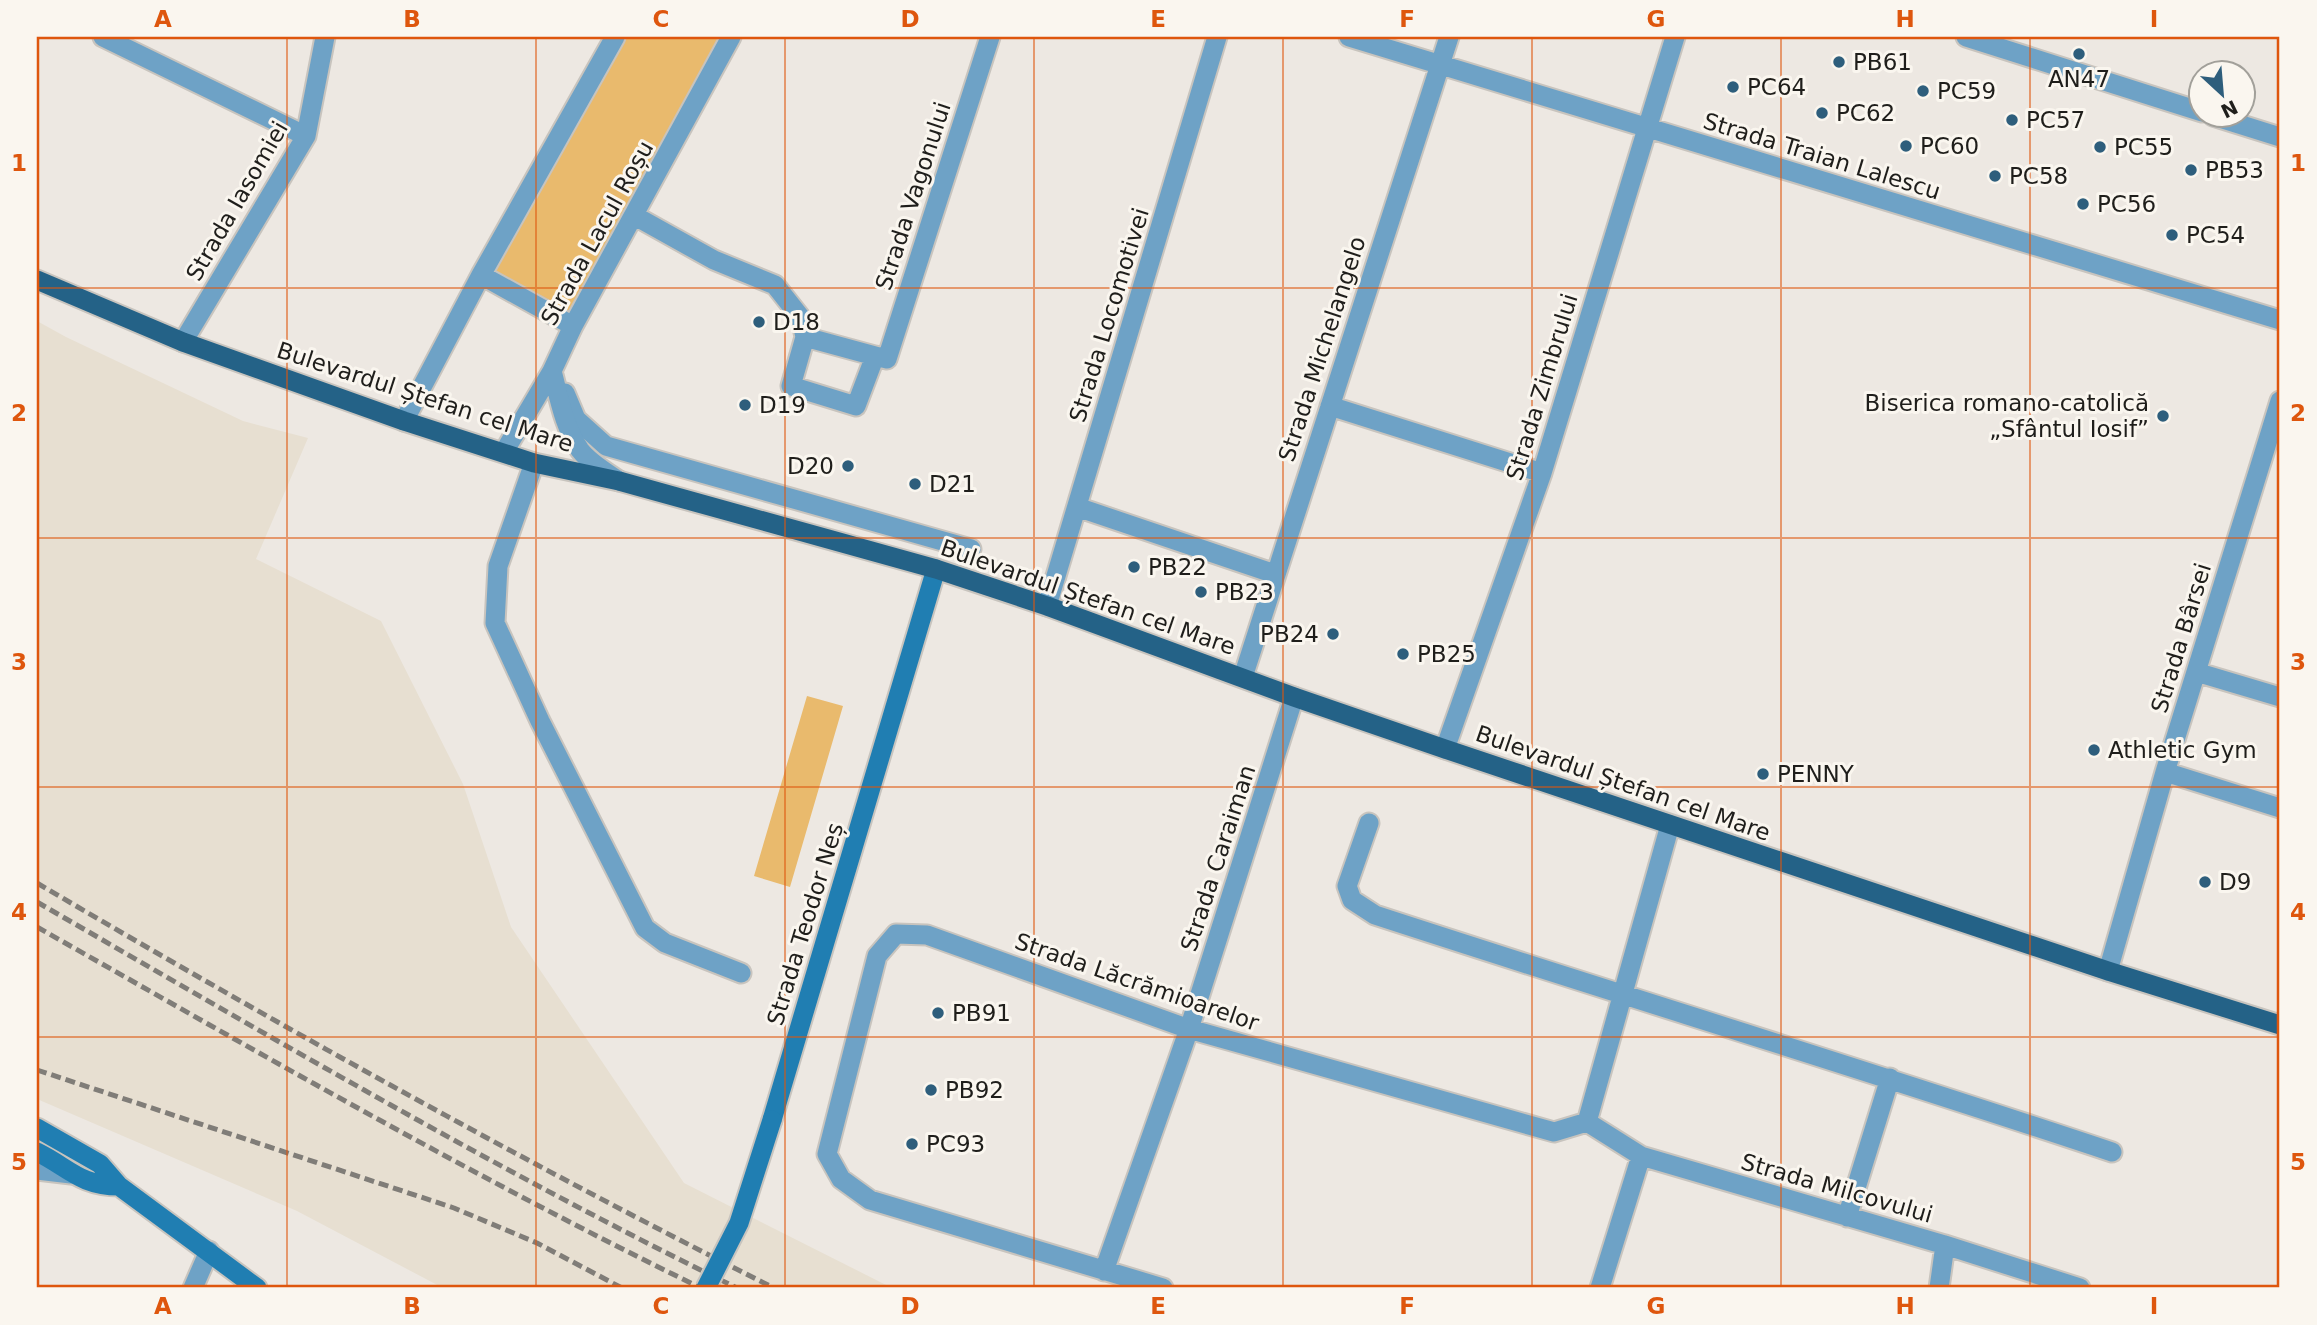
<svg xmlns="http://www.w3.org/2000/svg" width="2317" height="1325" font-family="'DejaVu Sans',sans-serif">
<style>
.built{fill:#e7dfd1}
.green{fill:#e9ba6d}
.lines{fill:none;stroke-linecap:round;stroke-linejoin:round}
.pedestrian-casing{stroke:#c8c4be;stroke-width:23}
.minor-casing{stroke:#c8c4be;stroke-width:23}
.tertiary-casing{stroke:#c8c4be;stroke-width:23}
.secondary-casing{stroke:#c8c4be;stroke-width:23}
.primary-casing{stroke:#c8c4be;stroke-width:23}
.pedestrian{stroke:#6ea2c6;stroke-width:19}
.minor{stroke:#6ea2c6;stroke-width:19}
.tertiary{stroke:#6ea2c6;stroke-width:19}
.secondary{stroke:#207eb2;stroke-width:19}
.primary{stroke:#246287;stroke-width:19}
.rail{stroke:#807d78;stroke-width:5;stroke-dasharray:10 5;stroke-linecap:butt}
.secondary-bridge-casing{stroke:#c8c4be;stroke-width:23;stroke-linecap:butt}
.secondary-bridge{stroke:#207eb2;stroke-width:19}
.grid{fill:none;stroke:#de560d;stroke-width:2;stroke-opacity:0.55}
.poi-dot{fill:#2e5e7c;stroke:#faf6ef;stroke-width:2.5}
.labels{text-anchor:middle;stroke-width:6;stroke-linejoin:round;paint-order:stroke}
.poi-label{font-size:23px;fill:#1f1e1b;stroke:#faf6ef;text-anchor:start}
.street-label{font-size:23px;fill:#1f1e1b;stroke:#faf6ef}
.neatline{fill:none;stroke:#de560d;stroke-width:2.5}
.grid-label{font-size:23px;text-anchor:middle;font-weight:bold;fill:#de560d}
</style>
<rect width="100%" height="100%" fill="#ede8e2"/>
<!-- built -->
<path class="built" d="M 37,321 L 66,337 L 243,421 L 308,438 L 256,559 L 381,621 L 463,784 L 511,927 L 684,1183 L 892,1288 L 443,1288 L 297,1211 L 37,1099 Z"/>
<!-- green -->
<path class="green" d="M 609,37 L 730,37 L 573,326 L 481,275 Z
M 807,696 L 843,706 L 790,887 L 754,876 Z"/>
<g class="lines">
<defs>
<path id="pedestrian" d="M 565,393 L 576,419 L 606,446 L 971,549"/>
<path id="minor" d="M 103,37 L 306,136
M 1349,37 L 2280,320
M 1966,37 L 2202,112
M 2213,116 L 2280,137
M 635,216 L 714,260 L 775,285 L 801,318 L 805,337 L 791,386 L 856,406 L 875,356 L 887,359 L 990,37
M 481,275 L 573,326
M 805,337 L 875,356
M 183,342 L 306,136 L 325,37
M 552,371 C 559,397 564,427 580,450 C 590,463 606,472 619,481
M 1330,406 L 1542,473
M 404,421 L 481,275 L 615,37
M 504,452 L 552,371 L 573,326 L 731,37
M 534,463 L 498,566 L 495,623 L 540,721 L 645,928 L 665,943 L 741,973
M 1077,507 L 1275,574
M 1047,606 L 1217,37
M 2196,672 L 2280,697
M 1243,677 L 1449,37
M 1445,749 L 1542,473 L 1675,37
M 2165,772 L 2280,808
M 1369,823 L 1347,886 L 1352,900 L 1375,915 C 1620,995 1867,1070 2112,1152
M 2108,971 L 2165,772 L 2280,401
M 1587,1122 L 1641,1156 L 1945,1245 L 2080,1288
M 1587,1122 L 1670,825
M 1847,1217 L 1890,1078
M 1104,1271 L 1189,1029 L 1294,697
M 193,1288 L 209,1251
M 1163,1288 L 870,1200 L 841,1179 L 827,1154 L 877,956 L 896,934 L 927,935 L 1189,1029 L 1554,1132 L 1587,1122
M 1600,1288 L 1641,1156
M 1939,1288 L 1945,1245"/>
<path id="tertiary" d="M 37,1170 L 71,1174"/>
<path id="secondary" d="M 772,1120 L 936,569
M 37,1128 L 100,1164 L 119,1186 L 257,1288
M 37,1152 C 68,1167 80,1186 119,1186"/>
<path id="primary" d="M 37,280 L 183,342 L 404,421 L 534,463 L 619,481 L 936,569 L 1047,606 L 1294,697 L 1445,749 L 2108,971 L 2280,1025"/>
</defs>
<!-- pedestrian casing -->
<use href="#pedestrian" class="pedestrian-casing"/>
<!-- minor casing -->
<use href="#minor" class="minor-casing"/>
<!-- tertiary casing -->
<use href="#tertiary" class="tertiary-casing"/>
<!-- secondary casing -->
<use href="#secondary" class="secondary-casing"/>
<!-- primary casing -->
<use href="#primary" class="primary-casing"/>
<!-- pedestrian -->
<use href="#pedestrian" class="pedestrian"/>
<!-- minor -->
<use href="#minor" class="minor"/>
<!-- tertiary -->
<use href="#tertiary" class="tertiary"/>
<!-- secondary -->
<use href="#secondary" class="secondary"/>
<!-- primary -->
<use href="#primary" class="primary"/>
<!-- rail -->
<path class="rail" d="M 37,883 C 278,1025 524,1162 774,1288
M 37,902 C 267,1035 498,1171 737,1288
M 37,927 C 256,1051 475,1178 701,1288
M 37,1070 L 454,1208 L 537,1243 L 622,1288"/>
<defs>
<path id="secondary-bridge" d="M 706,1288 L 739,1223 L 772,1120"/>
</defs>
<!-- secondary-bridge casing -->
<use href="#secondary-bridge" class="secondary-bridge-casing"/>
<!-- secondary-bridge -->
<use href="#secondary-bridge" class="secondary-bridge"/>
</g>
<!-- grid -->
<path class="grid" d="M 287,37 L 287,1288M 536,37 L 536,1288M 785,37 L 785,1288M 1034,37 L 1034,1288M 1283,37 L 1283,1288M 1532,37 L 1532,1288M 1781,37 L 1781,1288M 2030,37 L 2030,1288M 37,288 L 2280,288M 37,538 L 2280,538M 37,787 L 2280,787M 37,1037 L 2280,1037"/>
<!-- markers -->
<g class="poi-dot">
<circle cx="2079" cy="54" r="7"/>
<circle cx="1839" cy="62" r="7"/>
<circle cx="1733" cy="87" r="7"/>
<circle cx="1923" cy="91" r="7"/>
<circle cx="1822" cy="113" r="7"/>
<circle cx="2012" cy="120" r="7"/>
<circle cx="1906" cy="146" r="7"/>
<circle cx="2100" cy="147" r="7"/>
<circle cx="2191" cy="170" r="7"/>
<circle cx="1995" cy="176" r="7"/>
<circle cx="2083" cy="204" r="7"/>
<circle cx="2172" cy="235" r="7"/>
<circle cx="759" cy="322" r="7"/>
<circle cx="745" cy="405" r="7"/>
<circle cx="2163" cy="416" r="7"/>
<circle cx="848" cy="466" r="7"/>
<circle cx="915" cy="484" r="7"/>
<circle cx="1134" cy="567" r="7"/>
<circle cx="1201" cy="592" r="7"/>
<circle cx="1333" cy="634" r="7"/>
<circle cx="1403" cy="654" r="7"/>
<circle cx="2094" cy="750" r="7"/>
<circle cx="1763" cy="774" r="7"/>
<circle cx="2205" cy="882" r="7"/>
<circle cx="938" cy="1013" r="7"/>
<circle cx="931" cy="1090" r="7"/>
<circle cx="912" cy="1144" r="7"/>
</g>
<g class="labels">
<!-- poi labels -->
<g class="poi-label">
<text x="1853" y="70">PB61</text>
<text x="2079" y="87" text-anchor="middle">AN47</text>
<text x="1747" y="95">PC64</text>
<text x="1937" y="99">PC59</text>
<text x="1836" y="121">PC62</text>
<text x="2026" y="128">PC57</text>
<text x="1920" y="154">PC60</text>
<text x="2114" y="155">PC55</text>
<text x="2205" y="178">PB53</text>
<text x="2009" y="184">PC58</text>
<text x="2097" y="212">PC56</text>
<text x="2186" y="243">PC54</text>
<text x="773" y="330">D18</text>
<text x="2149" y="411" text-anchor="end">Biserica romano-catolică<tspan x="2149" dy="26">„Sfântul Iosif”</tspan></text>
<text x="759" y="413">D19</text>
<text x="834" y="474" text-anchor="end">D20</text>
<text x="929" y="492">D21</text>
<text x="1148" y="575">PB22</text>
<text x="1215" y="600">PB23</text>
<text x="1319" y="642" text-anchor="end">PB24</text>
<text x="1417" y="662">PB25</text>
<text x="2108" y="758">Athletic Gym</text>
<text x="1777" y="782">PENNY</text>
<text x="2219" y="890">D9</text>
<text x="952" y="1021">PB91</text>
<text x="945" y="1098">PB92</text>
<text x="926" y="1152">PC93</text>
</g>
<!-- street labels -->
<g class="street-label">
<text transform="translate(1822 156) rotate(17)" y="8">Strada Traian Lalescu</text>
<text transform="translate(913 196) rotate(-72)" y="8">Strada Vagonului</text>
<text transform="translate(237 201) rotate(-60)" y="8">Strada Iasomiei</text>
<text transform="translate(597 233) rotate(-61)" y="8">Strada Lacul Roșu</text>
<text transform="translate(1109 315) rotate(-73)" y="8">Strada Locomotivei</text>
<text transform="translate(1322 349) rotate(-72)" y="8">Strada Michelangelo</text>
<text transform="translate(1542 387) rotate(-73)" y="8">Strada Zimbrului</text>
<text transform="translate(425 397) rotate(18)" y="8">Bulevardul Ștefan cel Mare</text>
<text transform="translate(1088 597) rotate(19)" y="8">Bulevardul Ștefan cel Mare</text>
<text transform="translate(2181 638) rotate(-73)" y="8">Strada Bârsei</text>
<text transform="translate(1623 783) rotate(19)" y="8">Bulevardul Ștefan cel Mare</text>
<text transform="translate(1218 858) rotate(-72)" y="8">Strada Caraiman</text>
<text transform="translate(805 924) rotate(-73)" y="8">Strada Teodor Neș</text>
<text transform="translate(1137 982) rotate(19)" y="8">Strada Lăcrămioarelor</text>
<text transform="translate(1837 1188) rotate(16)" y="8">Strada Milcovului</text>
</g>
</g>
<!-- border -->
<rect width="2317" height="1325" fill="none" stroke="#faf6ef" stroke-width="77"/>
<!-- north arrow -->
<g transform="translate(2222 94) rotate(154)"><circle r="33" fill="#faf6ef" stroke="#a2a09a" stroke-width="2"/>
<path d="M0-5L12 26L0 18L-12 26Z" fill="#2e5e7c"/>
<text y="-10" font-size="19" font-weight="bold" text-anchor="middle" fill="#1f1e1b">N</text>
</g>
<rect x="38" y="38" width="2240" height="1248" class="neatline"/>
<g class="grid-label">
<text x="163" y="27">A</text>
<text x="412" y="27">B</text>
<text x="661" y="27">C</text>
<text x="910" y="27">D</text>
<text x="1158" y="27">E</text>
<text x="1407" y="27">F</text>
<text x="1656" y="27">G</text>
<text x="1905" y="27">H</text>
<text x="2154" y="27">I</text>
<text x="19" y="171">1</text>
<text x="2298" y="171">1</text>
<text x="19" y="421">2</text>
<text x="2298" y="421">2</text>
<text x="19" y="670">3</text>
<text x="2298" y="670">3</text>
<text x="19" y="920">4</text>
<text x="2298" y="920">4</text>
<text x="19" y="1170">5</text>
<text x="2298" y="1170">5</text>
<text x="163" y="1314">A</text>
<text x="412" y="1314">B</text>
<text x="661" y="1314">C</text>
<text x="910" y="1314">D</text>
<text x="1158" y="1314">E</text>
<text x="1407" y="1314">F</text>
<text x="1656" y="1314">G</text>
<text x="1905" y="1314">H</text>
<text x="2154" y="1314">I</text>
</g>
</svg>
